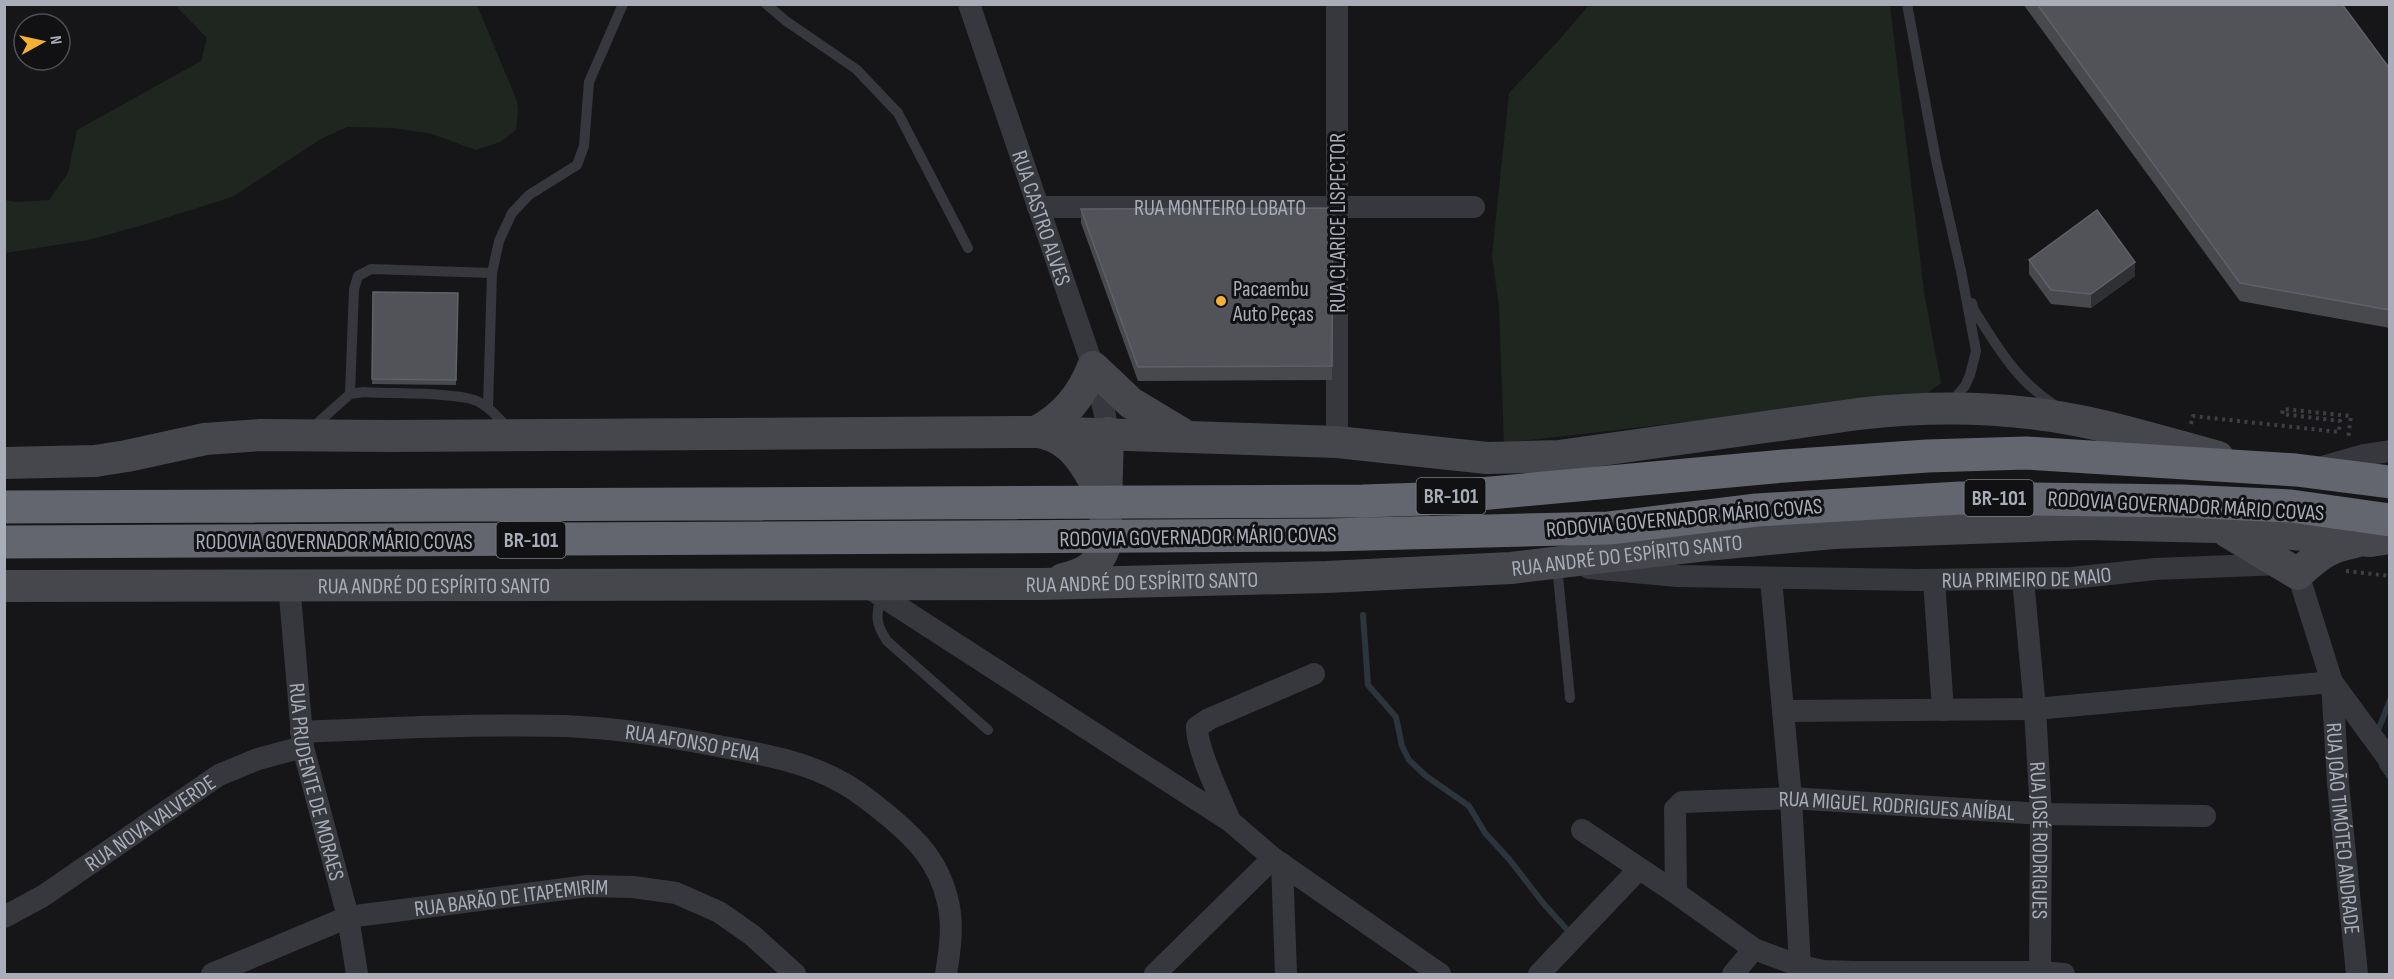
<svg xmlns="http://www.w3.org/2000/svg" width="2394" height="979" font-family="'Sofia Sans Condensed',sans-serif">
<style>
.green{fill:#1e261f}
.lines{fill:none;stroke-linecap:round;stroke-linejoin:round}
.stream{stroke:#2c353c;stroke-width:6}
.path{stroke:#3d3f44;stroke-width:4;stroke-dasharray:3 4.5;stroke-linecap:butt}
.lane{stroke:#37383d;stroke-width:10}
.street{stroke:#37383d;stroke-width:22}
.secondary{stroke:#45474d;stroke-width:32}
.highway{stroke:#63666e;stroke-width:33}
.wall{fill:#47494d}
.shaded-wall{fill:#2f3033}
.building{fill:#525359;stroke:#5f6168;stroke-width:1.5}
.poi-dot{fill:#f2b134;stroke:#111113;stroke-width:2}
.labels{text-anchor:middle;stroke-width:6;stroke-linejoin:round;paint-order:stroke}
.shield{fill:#111113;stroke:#7b7e86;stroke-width:1.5}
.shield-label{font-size:21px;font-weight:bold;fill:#a8adb8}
.street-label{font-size:22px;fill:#a8adb8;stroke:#111113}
.poi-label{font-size:22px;fill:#a8adb8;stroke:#111113;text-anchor:start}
</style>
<rect width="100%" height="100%" fill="#161618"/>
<!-- green -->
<path class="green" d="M 175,5 L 477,5 L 517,101 L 518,112 L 516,130 L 500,142 L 476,150 L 432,134 L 393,128 L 347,127 L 321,139 L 232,197 L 143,225 L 88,240 L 5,253 L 5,200 L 15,202 L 49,200 L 68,173 L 77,130 L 201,61 L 207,38 Z
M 1589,5 L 1890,5 L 1924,292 L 1941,383 L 1926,394 L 1504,443 L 1499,307 L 1492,255 L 1509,93 L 1560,39 Z"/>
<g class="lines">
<!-- stream -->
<path class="stream" d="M 1363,615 L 1368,685 L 1396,717 L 1402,746 L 1409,760 L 1426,776 L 1469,806 L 1485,833 L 1509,859 L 1543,903 L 1571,934
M 2377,733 L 2390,700
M 2382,766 L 2390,777"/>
<!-- path -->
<path class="path" d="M 2191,424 L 2193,416 L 2339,432 L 2340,421 L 2282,414 L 2283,409 L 2351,416 L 2348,439
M 2346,571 L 2390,576"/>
<!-- lane -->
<path class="lane" d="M 766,4 L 786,21 L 856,69 L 898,113 L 968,248
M 1907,4 L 1936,160 L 1961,271 L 1976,351 L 1970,375 L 1965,386 L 1950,404
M 492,273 L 499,241 L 512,213 L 529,195 L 577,165 L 584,146 L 589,82 L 623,4
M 1972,303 L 1974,310 C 1999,350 2017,381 2057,407
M 350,394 L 354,289 L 358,276 L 371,269 L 492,273 L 488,407
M 312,428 L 350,394 L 364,392 C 389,394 457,392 477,401 C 490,407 499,419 509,429
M 1557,566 L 1570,698
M 881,595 C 876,616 875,623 887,641 L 988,730"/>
<!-- street -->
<g class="street">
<path id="s1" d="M 969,4 L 1093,367 L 1104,410 L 1108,433"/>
<path id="s2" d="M 1038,207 L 1474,207"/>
<path d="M 1337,442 L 1337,4"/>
<path d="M 2318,468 L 2364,455 L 2390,451"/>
<path id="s3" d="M 1589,568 L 1678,576 L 1918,580 L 2072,578 L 2155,569 L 2282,564"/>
<path id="s4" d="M 2298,574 L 2332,682 L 2338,783 L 2357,974"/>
<path d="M 1771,579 L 1791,798 L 1800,966"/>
<path id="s5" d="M 2023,579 L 2035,709 L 2041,814 L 2040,972"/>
<path d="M 1934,580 L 1943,710"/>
<path id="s6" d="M 289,584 L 303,747 L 348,917 L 357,974"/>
<path d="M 863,584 L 1230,821 L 1273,858 L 1440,974"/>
<path d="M 2332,682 L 2390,761"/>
<path d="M 1783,711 L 2035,709 L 2332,682"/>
<path id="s7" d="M 301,732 C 389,728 477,724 565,726 C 615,728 668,736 718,746 C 761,754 805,761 843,783 C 860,792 876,806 891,818 C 918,841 938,862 947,898 C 954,923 950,950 946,974"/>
<path d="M 1230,821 C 1221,799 1196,748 1197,727 L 1209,719 L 1314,674"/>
<path d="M 1582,830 L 1676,893 L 1754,949 L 1800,966 L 1824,971 L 1854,972 L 1854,974"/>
<path d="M 1282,864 L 1286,974"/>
<path id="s8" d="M 1676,893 L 1675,809 L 1682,802 L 1791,798 L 2041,814 L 2205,816"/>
<path id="s9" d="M 4,917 L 43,896 L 219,775 L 258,759 L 303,747"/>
<path d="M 1854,972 L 2040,972 L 2064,974"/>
<path id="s10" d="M 212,974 L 348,917 L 588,886 L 633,887 L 676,893 L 719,912 L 752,935 L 795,974"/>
<path d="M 1155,974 L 1273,858"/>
<path d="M 1539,974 L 1639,869"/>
<path d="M 1733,974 L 1754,949"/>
</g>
<!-- secondary -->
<g class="secondary">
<path d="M 1036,432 C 1064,417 1081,397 1093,367 L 1131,403 L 1181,433"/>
<path d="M 1043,433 C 1077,441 1089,472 1105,500"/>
<path d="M 4,463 L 95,461 L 127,456 L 205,439 L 261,435 L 389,436 L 1036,432 L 1337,442 L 1487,458 L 1559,456 L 1858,414 C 1936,405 2021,407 2099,425 C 2138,434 2178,446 2218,457"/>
<path d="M 2228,532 L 2298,574 C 2317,556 2328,547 2355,542"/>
<path d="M 1063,579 C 1084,574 1098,567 1105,546 L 1108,433"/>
<path id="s11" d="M 4,586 L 1042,584 L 1327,577 L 1511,568 L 1706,545 L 1833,533 L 2084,524 L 2217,527 L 2370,541 L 2390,538"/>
</g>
<!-- highway -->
<path class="highway" d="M 4,507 L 1363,501 L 1425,499 L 1784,466 L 1927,456 L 2026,453 L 2296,470 L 2390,482
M 4,542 L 1328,535 L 1609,528 L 1757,510 L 1960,498 L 2182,501 L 2291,506 L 2390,520"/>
</g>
<!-- wall -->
<path class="wall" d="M 2023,4 L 2342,4 L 2390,69 L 2390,328 L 2240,301 Z
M 1333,208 L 1332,380 L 1138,381 L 1081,223 L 1081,209 Z
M 2029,260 L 2135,276 L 2091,308 L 2051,304 L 2029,274 Z
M 373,292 L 458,293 L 456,385 L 372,384 Z"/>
<!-- shaded-wall -->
<path class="shaded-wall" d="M 2135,262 L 2135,276 L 2091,308 L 2091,294 Z"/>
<!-- building -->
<path class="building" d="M 2037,4 L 2342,4 L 2390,69 L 2390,310 L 2240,283 Z
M 1333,208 L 1332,366 L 1138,367 L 1081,209 Z
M 2097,210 L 2135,262 L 2091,294 L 2051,290 L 2029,260 Z
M 373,292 L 458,293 L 456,380 L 372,379 Z"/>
<!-- markers -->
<circle class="poi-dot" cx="1221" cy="301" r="6"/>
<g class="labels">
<!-- shield labels -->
<g class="shield">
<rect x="1416.5" y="478" width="69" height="36" rx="4.5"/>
<rect x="1964.5" y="480" width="69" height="36" rx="4.5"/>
<rect x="496.5" y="522" width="69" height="36" rx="4.5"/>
</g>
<g class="shield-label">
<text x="1451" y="503">BR-101</text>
<text x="1999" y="505">BR-101</text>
<text x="531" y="547">BR-101</text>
</g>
<!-- street labels -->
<g class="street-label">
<text dy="8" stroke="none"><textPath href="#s2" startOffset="182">RUA MONTEIRO LOBATO</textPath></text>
<text dy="8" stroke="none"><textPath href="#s1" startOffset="226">RUA CASTRO ALVES</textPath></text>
<text transform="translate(1337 223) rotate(-90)" y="8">RUA CLARICE LISPECTOR</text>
<text transform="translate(2186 505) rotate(3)" y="8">RODOVIA GOVERNADOR MÁRIO COVAS</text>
<text transform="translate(1684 517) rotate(-5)" y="8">RODOVIA GOVERNADOR MÁRIO COVAS</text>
<text transform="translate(1198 536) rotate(-1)" y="8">RODOVIA GOVERNADOR MÁRIO COVAS</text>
<text x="334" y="549">RODOVIA GOVERNADOR MÁRIO COVAS</text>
<text dy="8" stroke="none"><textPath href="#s11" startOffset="1624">RUA ANDRÉ DO ESPÍRITO SANTO</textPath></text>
<text dy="8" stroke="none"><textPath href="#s3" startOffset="438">RUA PRIMEIRO DE MAIO</textPath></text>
<text dy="8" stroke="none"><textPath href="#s11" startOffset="1138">RUA ANDRÉ DO ESPÍRITO SANTO</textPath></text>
<text dy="8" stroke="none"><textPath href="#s11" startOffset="430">RUA ANDRÉ DO ESPÍRITO SANTO</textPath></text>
<text dy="8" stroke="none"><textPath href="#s7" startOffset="393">RUA AFONSO PENA</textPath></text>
<text dy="8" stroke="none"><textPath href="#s6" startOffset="200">RUA PRUDENTE DE MORAES</textPath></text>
<text dy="8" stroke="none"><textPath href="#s8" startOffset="309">RUA MIGUEL RODRIGUES ANÍBAL</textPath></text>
<text dy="8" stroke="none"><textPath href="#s9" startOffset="174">RUA NOVA VALVERDE</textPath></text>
<text dy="8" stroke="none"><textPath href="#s4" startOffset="260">RUA JOÃO TIMÓTEO ANDRADE</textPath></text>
<text dy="8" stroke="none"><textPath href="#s5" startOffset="262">RUA JOSÉ RODRIGUES</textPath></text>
<text dy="8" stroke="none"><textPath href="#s10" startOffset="312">RUA BARÃO DE ITAPEMIRIM</textPath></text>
</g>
<!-- poi labels -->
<g class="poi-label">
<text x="1233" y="296">Pacaembu<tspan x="1233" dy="25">Auto Peças</tspan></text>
</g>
</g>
<!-- border -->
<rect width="2394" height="979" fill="none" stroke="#a8adb8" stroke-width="12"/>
<!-- north arrow -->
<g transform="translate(42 42) rotate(82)"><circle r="28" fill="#111113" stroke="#4d4f55" stroke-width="1.5"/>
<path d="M0-4.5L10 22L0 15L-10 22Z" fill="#f2b134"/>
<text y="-9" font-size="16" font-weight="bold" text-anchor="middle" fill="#a8adb8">N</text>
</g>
</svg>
